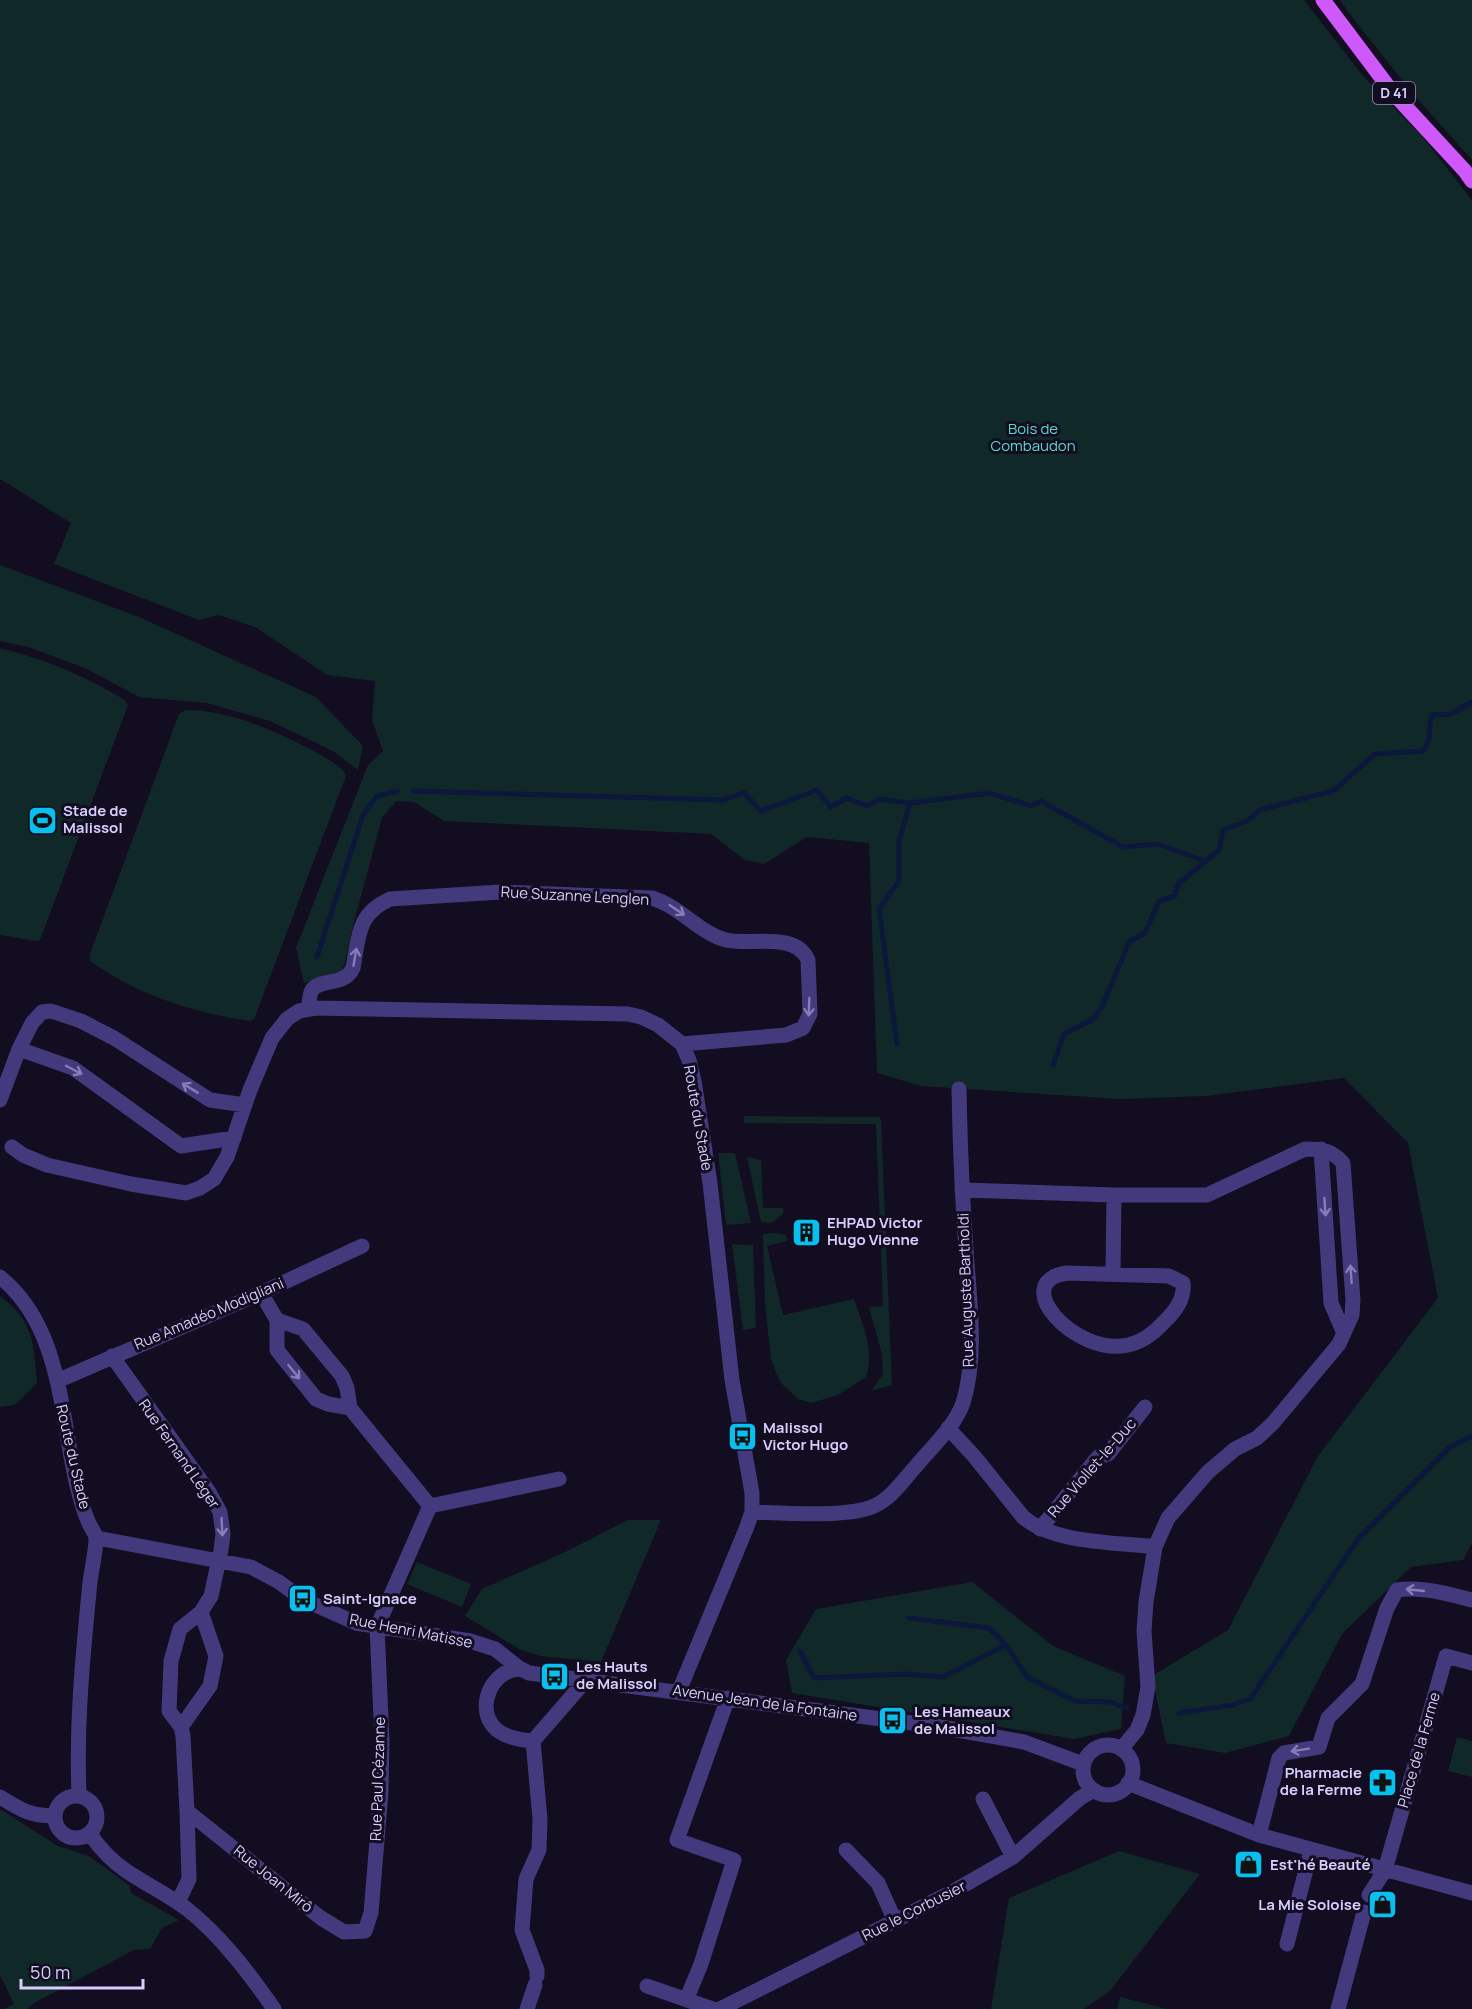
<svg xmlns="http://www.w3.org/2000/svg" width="1472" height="2009" font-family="Manrope,sans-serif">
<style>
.green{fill:#112829}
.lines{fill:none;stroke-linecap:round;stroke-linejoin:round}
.stream{stroke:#0b173b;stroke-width:5}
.minor{stroke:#433a7d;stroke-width:15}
.major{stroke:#ce58fa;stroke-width:15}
.oneway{stroke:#867cb7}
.labels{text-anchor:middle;stroke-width:6;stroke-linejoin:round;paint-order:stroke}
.shield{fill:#120d20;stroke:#9d93bb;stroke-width:1.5}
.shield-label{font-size:14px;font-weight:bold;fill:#d8cdfd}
.park-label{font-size:15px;fill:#5cdac8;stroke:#120d20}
.poi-label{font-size:15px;font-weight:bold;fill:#d8cdfd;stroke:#120d20;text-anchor:start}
.street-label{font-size:15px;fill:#d8cdfd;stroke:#120d20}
</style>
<rect width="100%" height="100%" fill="#120d20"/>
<!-- green -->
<path class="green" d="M 0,0 L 1304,0 L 1363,76 L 1421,135 L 1468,195 L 1472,201 L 1472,1543 L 1463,1560 L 1411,1567 L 1342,1634 L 1289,1736 L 1225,1753 L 1166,1743 L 1152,1676 L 1228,1630 L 1318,1456 L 1438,1298 L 1408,1143 L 1344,1078 L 1206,1096 L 1119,1099 L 921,1086 L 877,1073 L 869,843 L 807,837 L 764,864 L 745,860 L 711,834 L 444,821 L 414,802 L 396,801 L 382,818 L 354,922 L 345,963 L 340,973 L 304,983 L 296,948 L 368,765 L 383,751 L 372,720 L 375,681 L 327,675 L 255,627 L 219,615 L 199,620 L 54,564 L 71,523 L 0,479 Z
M 1340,0 L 1472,0 L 1472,160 L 1414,95 L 1348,12 Z
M 0,565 L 139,617 L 316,697 L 363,746 L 358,770 L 333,751 L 270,721 L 207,703 L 139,697 L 85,668 L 28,647 L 0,641 Z
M 0,648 C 47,660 83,675 125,700 L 128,705 L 40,940 L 36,941 L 0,935 Z
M 185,710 C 231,710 278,732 317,753 C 327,759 342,765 346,776 L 254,1019 L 250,1021 C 191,1012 138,995 90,961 L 90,954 L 179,714 Z
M 744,1116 L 879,1117 L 881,1120 L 892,1385 L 871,1391 L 883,1374 L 882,1354 L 869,1307 L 883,1306 L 876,1124 L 744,1123 Z
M 718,1153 L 735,1153 L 751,1223 L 726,1225 Z
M 747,1157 L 761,1160 L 763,1208 L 783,1208 L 783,1214 L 771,1223 L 761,1222 Z
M 776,1233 L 786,1235 L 787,1241 L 767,1246 L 783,1315 L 854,1299 C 863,1327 875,1349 866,1377 L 838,1395 L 811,1403 L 798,1399 L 780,1382 L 771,1360 L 765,1304 L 763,1234 Z
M 732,1244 L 753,1245 L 756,1328 L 743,1330 Z
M 0,1296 C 34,1321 34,1344 37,1383 L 15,1405 L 0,1407 Z
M 628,1520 L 661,1520 L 601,1662 L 540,1656 L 521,1650 L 465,1616 L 482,1589 L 563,1553 Z
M 417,1562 L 471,1584 L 462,1607 L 407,1584 Z
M 972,1582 L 1053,1646 L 1125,1676 L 1121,1729 L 1074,1739 L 792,1693 L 786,1660 L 816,1609 Z
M 1457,1737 L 1472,1741 L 1472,1777 L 1448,1771 Z
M 0,1809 L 58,1846 L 89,1856 L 130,1886 L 131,1893 L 179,1920 L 162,1928 L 150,1949 L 134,1950 L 34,2003 L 27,2009 L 4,2009 L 14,2004 L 0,1975 Z
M 1119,1851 L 1200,1874 L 1110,1991 L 1084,2009 L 991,2009 L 1009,1898 Z
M 1120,1997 L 1167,2009 L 1117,2009 Z"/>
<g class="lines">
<!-- stream -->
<path class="stream" d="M 413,791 L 723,800 L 744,793 L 761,811 L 817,790 L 831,807 L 846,798 L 868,806 L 879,799 L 910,803 L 990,793 L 1031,806 L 1041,801 L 1123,847 L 1157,844 L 1205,861
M 317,957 L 363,815 L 377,796 L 398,791
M 897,1044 L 879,909 L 899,881 L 899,841 L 910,803
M 1053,1065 L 1064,1034 L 1093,1019 L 1103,1005 L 1129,942 L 1145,933 L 1159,901 L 1175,896 L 1178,884 L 1219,850 L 1223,830 L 1249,820 L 1259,810 L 1333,791 L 1375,754 L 1423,751 C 1433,737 1427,731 1432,715 L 1451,714 L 1472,702
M 909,1618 L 989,1628 L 1006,1645
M 800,1651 L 814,1678 L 906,1674 L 943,1677 L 1006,1645 L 1027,1677 L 1075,1701 L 1110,1702 L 1127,1708
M 1179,1713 L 1233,1705 L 1250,1699 L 1358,1539 L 1450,1447 L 1472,1436"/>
<!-- minor -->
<path class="minor" d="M 309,1009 C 309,1003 309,995 312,990 C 321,978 344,987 353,968 C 359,936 357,914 390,899 L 501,892 L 652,898 C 679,906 701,934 726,940 C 751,946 795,931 808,960 L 810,1014 L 803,1028 L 786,1035 L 682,1044
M 19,1049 L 73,1068 L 181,1146 L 234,1138
M 0,1100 L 19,1049 L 32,1023 L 42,1012 L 51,1011 L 81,1021 L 114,1038 L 210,1100 L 245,1105
M 12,1147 L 23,1155 L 47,1165 L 131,1184 L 186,1193 L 200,1188 L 214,1179 L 227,1157 L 250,1090 L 272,1038 L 287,1019 L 299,1011 L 316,1008 L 628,1014 L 641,1017 L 658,1025 L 682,1044 L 689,1060 L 694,1081 L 710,1183 L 732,1380 L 752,1493 L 752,1512 L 746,1529 L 679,1691
M 1321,1149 L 1331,1303 L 1343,1331
M 962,1190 L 1114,1195 L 1207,1195 L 1305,1149 C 1321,1149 1332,1150 1343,1163 L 1353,1300 L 1352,1315 L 1339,1344 L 1273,1423 L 1257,1438 L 1235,1449 L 1208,1472 L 1168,1518 L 1155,1547 L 1146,1602 L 1144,1631 L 1148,1687 L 1143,1715 L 1137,1730 L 1121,1749
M 1067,1273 L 1169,1276 L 1183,1283 C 1185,1299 1174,1313 1163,1323 C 1154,1333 1142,1342 1128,1345 C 1076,1357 1007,1282 1067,1273 Z
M 1113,1273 L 1114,1195
M 0,1277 C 62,1327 60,1415 77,1486 C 80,1497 83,1510 88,1521 C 90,1527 97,1534 96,1541 C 95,1555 92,1568 90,1582 C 83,1653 76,1724 79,1795
M 261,1293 L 277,1320 L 277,1350 L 316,1399 L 328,1404 L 350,1408
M 112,1356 L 209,1492 L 220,1512 L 223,1534 L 221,1550 L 211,1596 L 201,1612 L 180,1629 L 171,1661 L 169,1711 L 181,1727 L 183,1736 L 187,1811 L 321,1918 L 344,1932 L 365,1931 L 371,1913 L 381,1792 L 382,1741 L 377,1627 L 430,1506 L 350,1408 L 347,1388 L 342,1376 L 303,1329 L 277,1320
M 57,1381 L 261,1293 L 362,1246
M 948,1428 L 974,1456 L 1023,1517 C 1054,1544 1116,1542 1155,1547
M 430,1506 L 559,1479
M 752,1512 C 781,1513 849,1518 874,1506 C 892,1498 904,1479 917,1465 C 932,1447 955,1426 963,1403 C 978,1354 969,1299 966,1249 C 962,1195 960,1142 959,1089
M 1040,1529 L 1098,1457 L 1108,1454 L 1145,1407
M 97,1538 L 251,1567 L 279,1582 L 302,1599 L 356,1623 L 470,1641 L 495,1649 L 519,1668 L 529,1673 L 935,1726 L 1024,1742 L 1083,1764
M 519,1668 C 515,1669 509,1671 505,1673 C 486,1684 478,1714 497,1730 C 507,1738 521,1740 533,1741 L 586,1680
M 181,1727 L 210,1686 L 216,1656 L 201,1612
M 533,1741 L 540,1819 L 539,1850 L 526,1879 L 522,1930 L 537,1970 L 537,1976
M1083 1770a25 25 0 1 1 50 0a25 25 0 1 1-50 0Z
M 1128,1783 L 1259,1835 L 1472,1893
M55 1817a21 21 0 1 1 42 0a21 21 0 1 1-42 0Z
M 0,1797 C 18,1808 33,1818 54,1815
M 983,1799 L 1013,1857
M 90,1834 C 99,1847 112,1861 125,1870 C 145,1884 167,1894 187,1909 C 221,1936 249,1973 274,2009
M 1259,1835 L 1279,1758 L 1284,1753 L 1319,1747 L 1328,1718 L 1362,1684 L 1387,1608 L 1397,1590 C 1421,1586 1449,1594 1472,1600
M 846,1850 L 878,1883 L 895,1921
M 1369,1895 L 1385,1870 L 1446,1656 L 1472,1663
M 178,1902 L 189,1879 L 187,1811
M 1287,1944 L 1311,1850
M 647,1986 L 713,2009
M 687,1998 L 701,1964 L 734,1860 L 677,1840 L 728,1698
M 527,2009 L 535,1985
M 720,2009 L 952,1892 L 1013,1857 L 1080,1798 L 1094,1790
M 1338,2009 L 1364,1912"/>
<!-- major -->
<path class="major" d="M 1323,0 L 1393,93 L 1465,171 L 1472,181"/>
</g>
<!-- one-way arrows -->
<defs><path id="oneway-shaft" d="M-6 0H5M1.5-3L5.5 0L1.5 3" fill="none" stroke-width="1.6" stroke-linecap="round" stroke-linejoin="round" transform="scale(1.5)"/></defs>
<g class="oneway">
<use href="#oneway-shaft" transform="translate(677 910) rotate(34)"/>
<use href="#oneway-shaft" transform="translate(355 957) rotate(-80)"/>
<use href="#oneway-shaft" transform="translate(809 1007) rotate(92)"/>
<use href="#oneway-shaft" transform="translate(74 1070) rotate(28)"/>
<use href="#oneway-shaft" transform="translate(190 1088) rotate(-149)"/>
<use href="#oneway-shaft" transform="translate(1325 1207) rotate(86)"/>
<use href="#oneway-shaft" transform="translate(1351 1274) rotate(-94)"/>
<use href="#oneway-shaft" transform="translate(294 1372) rotate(51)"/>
<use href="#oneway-shaft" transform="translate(222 1527) rotate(87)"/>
<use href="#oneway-shaft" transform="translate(1415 1590) rotate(-174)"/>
<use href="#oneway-shaft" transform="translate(1300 1750) rotate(171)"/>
</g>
<!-- icons -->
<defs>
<symbol id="stadium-square" viewBox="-11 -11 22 22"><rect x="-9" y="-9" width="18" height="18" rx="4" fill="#08c0ef" stroke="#120d20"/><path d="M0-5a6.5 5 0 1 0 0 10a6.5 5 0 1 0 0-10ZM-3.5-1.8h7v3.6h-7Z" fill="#111"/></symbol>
<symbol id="building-square" viewBox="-11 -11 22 22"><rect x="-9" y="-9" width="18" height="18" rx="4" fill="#08c0ef" stroke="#120d20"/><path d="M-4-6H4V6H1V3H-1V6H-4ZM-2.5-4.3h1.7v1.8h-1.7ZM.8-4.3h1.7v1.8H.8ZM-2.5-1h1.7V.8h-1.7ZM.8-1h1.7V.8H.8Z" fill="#111"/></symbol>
<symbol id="bus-square" viewBox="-11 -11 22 22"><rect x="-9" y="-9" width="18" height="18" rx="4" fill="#08c0ef" stroke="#120d20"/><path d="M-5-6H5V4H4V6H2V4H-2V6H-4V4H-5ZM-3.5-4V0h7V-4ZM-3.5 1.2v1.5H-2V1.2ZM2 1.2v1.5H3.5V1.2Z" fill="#111"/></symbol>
<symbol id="pharmacy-square" viewBox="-11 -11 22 22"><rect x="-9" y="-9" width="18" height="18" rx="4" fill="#08c0ef" stroke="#120d20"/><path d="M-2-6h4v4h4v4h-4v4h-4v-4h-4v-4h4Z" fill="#111"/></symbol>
<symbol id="shop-square" viewBox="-11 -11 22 22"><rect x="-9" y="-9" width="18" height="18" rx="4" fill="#08c0ef" stroke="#120d20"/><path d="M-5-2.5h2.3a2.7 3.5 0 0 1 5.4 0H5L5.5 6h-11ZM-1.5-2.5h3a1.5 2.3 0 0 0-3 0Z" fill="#111"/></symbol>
</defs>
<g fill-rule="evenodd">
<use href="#stadium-square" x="26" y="804" width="33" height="33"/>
<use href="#building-square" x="790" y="1216" width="33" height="33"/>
<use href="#bus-square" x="726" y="1420" width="33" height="33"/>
<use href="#bus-square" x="286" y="1582" width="33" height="33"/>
<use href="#bus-square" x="538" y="1660" width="33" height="33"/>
<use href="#bus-square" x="876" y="1704" width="33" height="33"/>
<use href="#pharmacy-square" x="1366" y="1766" width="33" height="33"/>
<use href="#shop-square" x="1232" y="1848" width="33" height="33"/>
<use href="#shop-square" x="1366" y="1888" width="33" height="33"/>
</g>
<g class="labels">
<!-- shield labels -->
<rect class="shield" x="1373" y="82" width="42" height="22" rx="4.5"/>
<g class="shield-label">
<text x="1394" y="98">D 41</text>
</g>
<!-- park labels -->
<g class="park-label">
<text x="1033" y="434">Bois de<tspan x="1033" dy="17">Combaudon</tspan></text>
</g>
<!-- poi labels -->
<g class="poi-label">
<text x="63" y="816">Stade de<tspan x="63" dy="17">Malissol</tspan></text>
<text x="827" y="1228">EHPAD Victor<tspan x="827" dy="17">Hugo Vienne</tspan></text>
<text x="763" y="1433">Malissol<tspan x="763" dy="17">Victor Hugo</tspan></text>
<text x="323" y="1604">Saint-Ignace</text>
<text x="576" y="1672">Les Hauts<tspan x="576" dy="17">de Malissol</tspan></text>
<text x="914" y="1717">Les Hameaux<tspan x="914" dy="17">de Malissol</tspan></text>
<text x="1362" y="1778" text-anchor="end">Pharmacie<tspan x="1362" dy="17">de la Ferme</tspan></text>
<text x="1270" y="1870">Est'hé Beauté</text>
<text x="1361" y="1910" text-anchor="end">La Mie Soloise</text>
</g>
<!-- street labels -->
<g class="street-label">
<text transform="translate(575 896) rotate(3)" y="5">Rue Suzanne Lenglen</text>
<text transform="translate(698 1118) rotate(80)" y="5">Route du Stade</text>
<text transform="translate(966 1290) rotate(-92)" y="5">Rue Auguste Bartholdi</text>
<text transform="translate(209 1314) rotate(-23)" y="5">Rue Amadéo Modigliani</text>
<text transform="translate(179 1454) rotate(55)" y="5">Rue Fernand Léger</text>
<text transform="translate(73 1457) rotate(77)" y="5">Route du Stade</text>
<text transform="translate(1092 1468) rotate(-49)" y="5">Rue Viollet-le-Duc</text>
<text transform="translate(411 1631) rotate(11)" y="5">Rue Henri Matisse</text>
<text transform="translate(765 1703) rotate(8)" y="5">Avenue Jean de la Fontaine</text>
<text transform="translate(1419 1750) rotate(-74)" y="5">Place de la Ferme</text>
<text transform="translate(378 1779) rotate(-88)" y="5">Rue Paul Cézanne</text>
<text transform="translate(273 1879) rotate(39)" y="5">Rue Joan Mirô</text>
<text transform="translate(914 1911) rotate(-27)" y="5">Rue le Corbusier</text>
</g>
</g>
<!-- scale -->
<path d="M21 1979v9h122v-9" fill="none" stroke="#d8cdfd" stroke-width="3"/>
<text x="30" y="1979" font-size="18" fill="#d8cdfd" stroke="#120d20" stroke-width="4.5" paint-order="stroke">50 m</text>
</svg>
